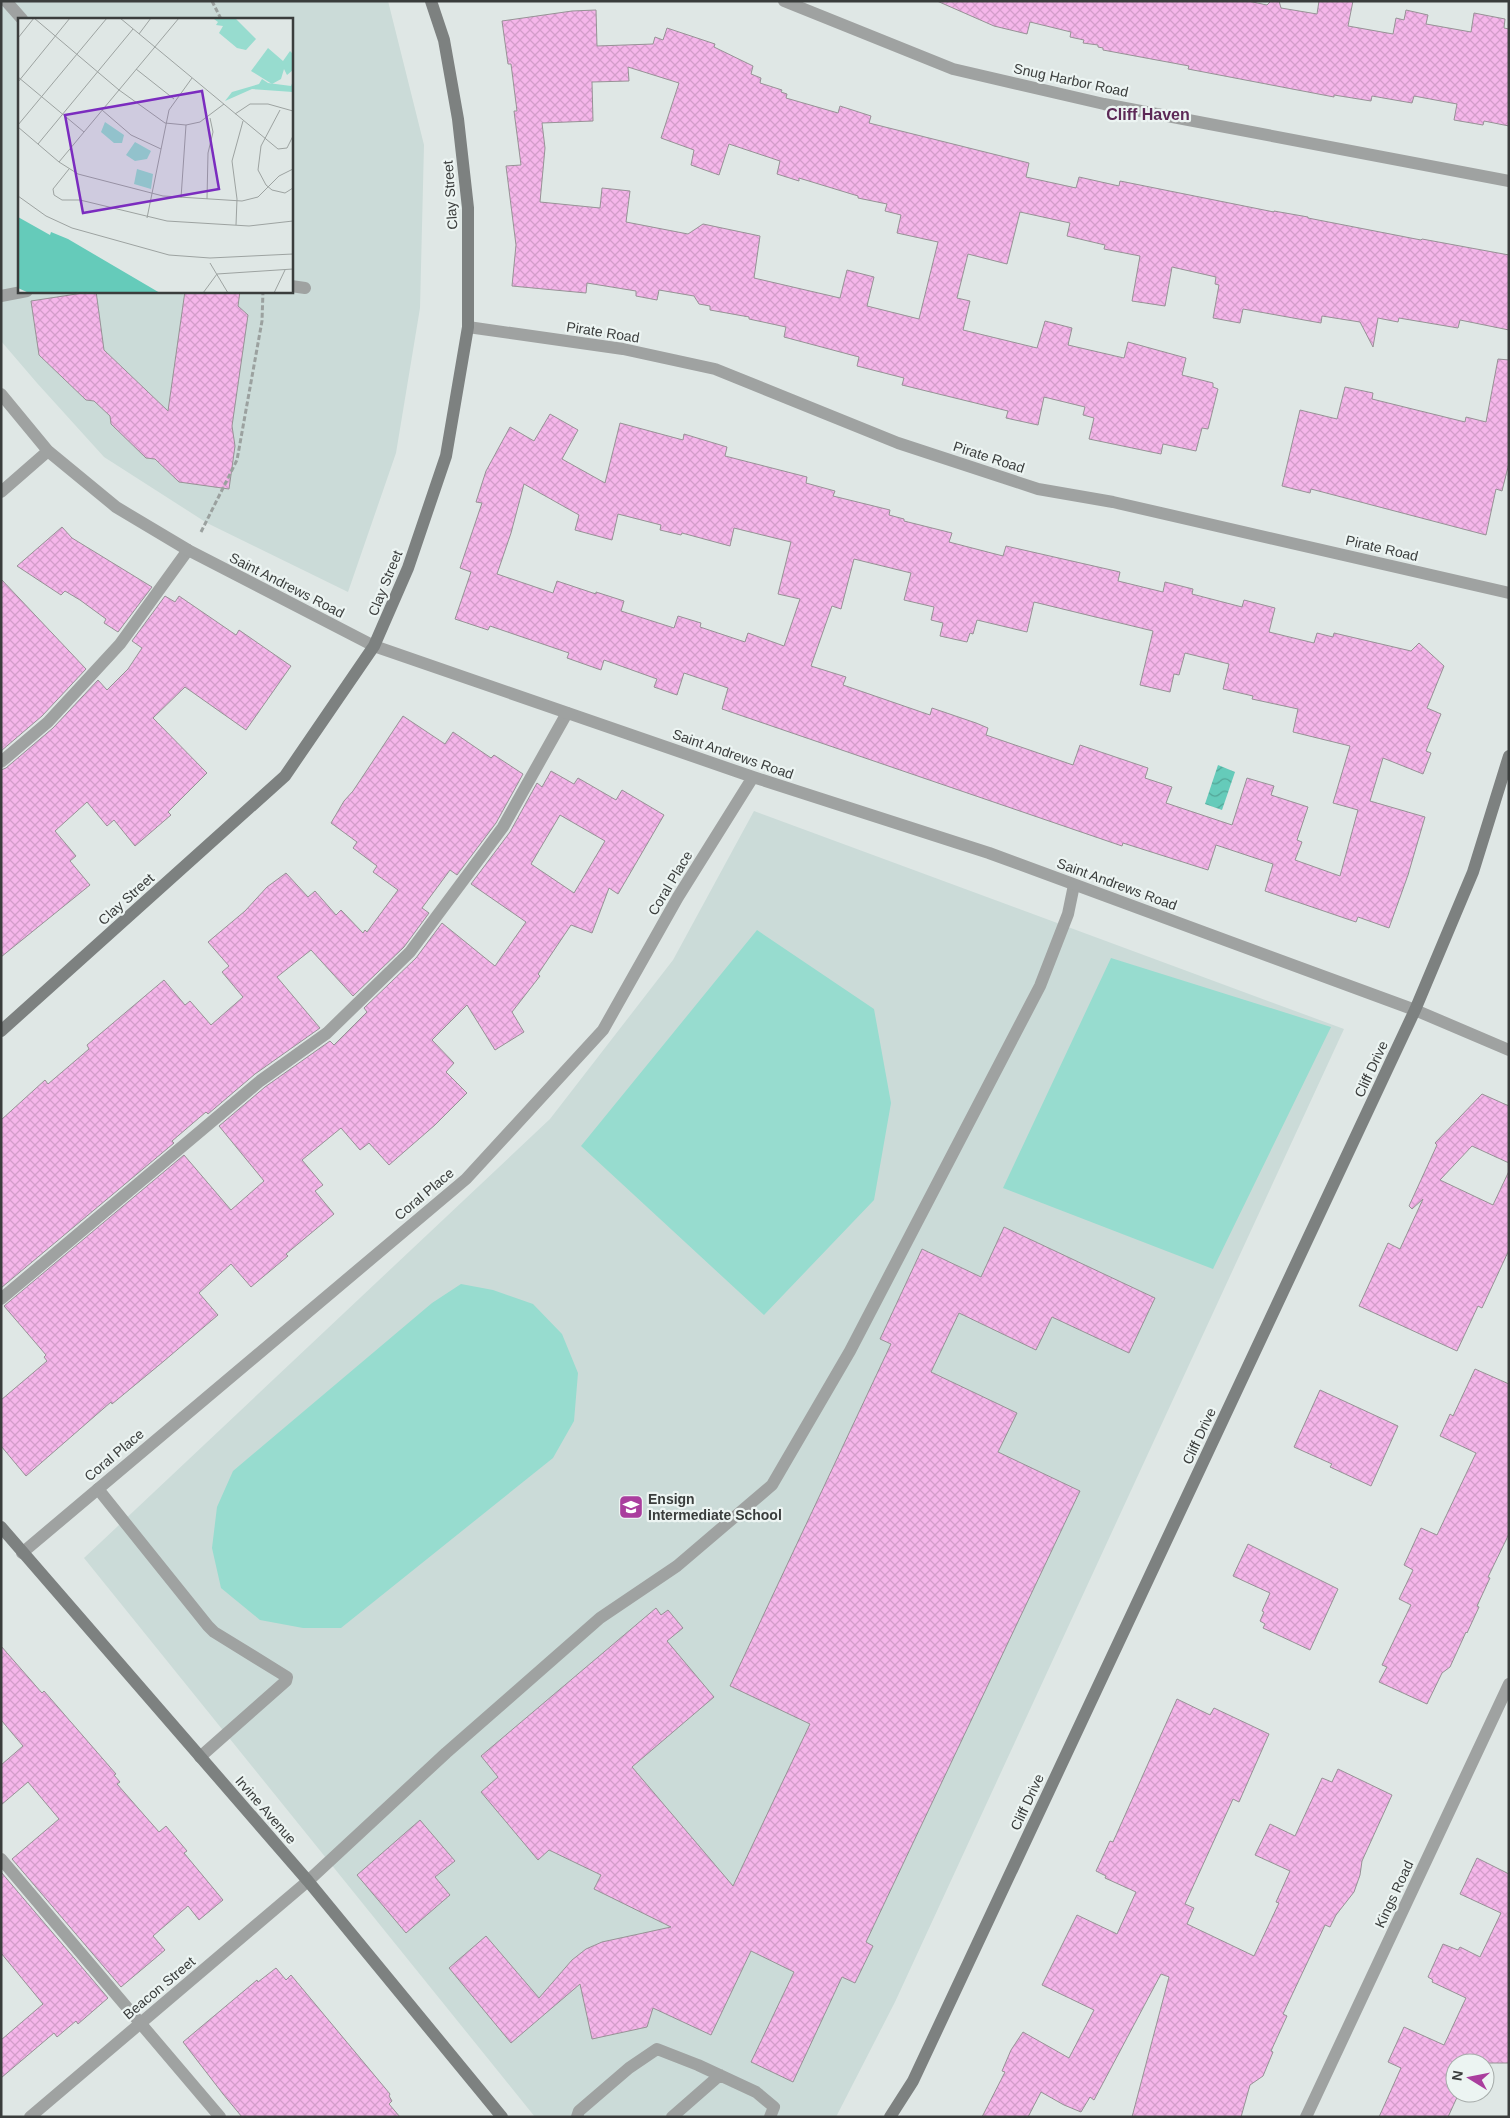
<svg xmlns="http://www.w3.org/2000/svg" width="1510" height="2118" font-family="Helvetica,sans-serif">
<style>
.built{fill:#cbdbd8;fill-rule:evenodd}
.garden{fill:#97dccf}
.water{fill:url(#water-waves)}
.building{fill:url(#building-cross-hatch);stroke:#979296;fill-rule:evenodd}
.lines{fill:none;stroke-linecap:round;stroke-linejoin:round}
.path{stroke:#9ba19f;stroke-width:3;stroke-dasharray:5 2.5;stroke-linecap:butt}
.lane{stroke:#9fa2a1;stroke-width:12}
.street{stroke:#9fa2a1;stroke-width:12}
.secondary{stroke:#7d8180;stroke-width:12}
.labels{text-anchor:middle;stroke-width:4.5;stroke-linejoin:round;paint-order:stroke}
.street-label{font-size:14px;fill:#3a3d3c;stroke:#ecf4f2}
.poi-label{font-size:14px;font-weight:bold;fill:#3a3d3c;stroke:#ecf4f2;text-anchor:start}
.quarter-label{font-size:16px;font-weight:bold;fill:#5d2957;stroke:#ecf4f2}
.inset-road{fill:none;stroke:#9da3a1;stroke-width:1}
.view{fill:#7b2cbf;fill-opacity:0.15;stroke:#7b2cbf;stroke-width:2.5}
.inset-edge{fill:none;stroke:#3a3d3c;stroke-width:2.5}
</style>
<defs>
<pattern id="water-waves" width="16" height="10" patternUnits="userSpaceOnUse" patternTransform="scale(1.25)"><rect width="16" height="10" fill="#65cbba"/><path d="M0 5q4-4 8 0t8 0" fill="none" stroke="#54a698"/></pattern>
<pattern id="building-cross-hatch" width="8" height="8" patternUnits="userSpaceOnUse" patternTransform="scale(1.25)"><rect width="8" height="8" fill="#f5b6ea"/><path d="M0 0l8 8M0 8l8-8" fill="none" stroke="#d39dca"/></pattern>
</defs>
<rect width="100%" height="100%" fill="#dfe7e5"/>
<!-- built -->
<path class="built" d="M 1,1 L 388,1 L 424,145 L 420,308 L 396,453 L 348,592 L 207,523 L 104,457 L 37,383 L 1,341 ZM 19,19 L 291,19 L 291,291 L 19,291 Z
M 754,811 L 1344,1029 L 895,2002 L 836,2117 L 535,2117 L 84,1558 L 550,1119 L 673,960 Z"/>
<!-- garden -->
<path class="garden" d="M 757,930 L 874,1009 L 891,1103 L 874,1200 L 764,1315 L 581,1146 Z
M 1111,958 L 1331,1027 L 1213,1269 L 1003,1188 Z
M 461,1284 L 493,1290 L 533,1304 L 562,1334 L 578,1373 L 574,1421 L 553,1458 L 341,1628 L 303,1628 L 260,1620 L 221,1588 L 212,1548 L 217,1507 L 233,1471 L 432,1303 Z"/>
<!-- water -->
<path class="water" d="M 1218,765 L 1235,772 L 1222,810 L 1205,804 Z"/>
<!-- building -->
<path class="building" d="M 937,1 L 1248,1 L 1267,5 L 1271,1 L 1279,1 L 1281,8 L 1317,14 L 1319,1 L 1353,1 L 1348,26 L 1393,34 L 1396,18 L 1404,20 L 1406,10 L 1428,15 L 1426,24 L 1471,32 L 1474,13 L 1505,19 L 1504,28 L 1509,29 L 1509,126 L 1484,121 L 1483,125 L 1454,120 L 1457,104 L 1414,96 L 1412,103 L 1372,96 L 1371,101 L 1334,95 L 1334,97 L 1188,69 L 1189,66 L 1103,50 L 1103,48 L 1098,47 L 1098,45 L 1083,43 L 1084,40 L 1070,37 L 1071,32 L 1030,22 L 1027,34 L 994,26 Z
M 596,10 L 597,46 L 653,44 L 655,37 L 663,40 L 667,28 L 715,44 L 714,47 L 753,66 L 751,74 L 761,78 L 760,83 L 782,90 L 781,92 L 787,94 L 786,98 L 838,113 L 840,106 L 871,116 L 869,123 L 1029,163 L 1026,177 L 1076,188 L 1079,177 L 1119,186 L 1120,181 L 1274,212 L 1274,211 L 1308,217 L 1308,218 L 1421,240 L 1422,239 L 1509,255 L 1509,330 L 1460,320 L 1458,328 L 1399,318 L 1398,322 L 1378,318 L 1373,347 L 1360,322 L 1322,316 L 1321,323 L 1243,309 L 1240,323 L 1213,318 L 1219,285 L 1215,284 L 1216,277 L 1172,267 L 1165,306 L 1132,301 L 1140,256 L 1104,249 L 1105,245 L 1067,236 L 1070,223 L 1020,212 L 1007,264 L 968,254 L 957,298 L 970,301 L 963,330 L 1037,348 L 1045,321 L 1072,328 L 1068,345 L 1124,358 L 1128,342 L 1186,358 L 1182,375 L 1213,383 L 1213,387 L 1218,389 L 1208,429 L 1202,428 L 1196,451 L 1163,444 L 1161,454 L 1089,439 L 1094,418 L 1083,415 L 1085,407 L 1044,397 L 1038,425 L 1006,418 L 1008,411 L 902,385 L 904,378 L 857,366 L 859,357 L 784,337 L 786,327 L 749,319 L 749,317 L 710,310 L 710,306 L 699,304 L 694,296 L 659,290 L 657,300 L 636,296 L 636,291 L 587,283 L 586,293 L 512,286 L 516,245 L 506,166 L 521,165 L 514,111 L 517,111 L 511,64 L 508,64 L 502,21 L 572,11 ZM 628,67 L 679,83 L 661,138 L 694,150 L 691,165 L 719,175 L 729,144 L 780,161 L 777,174 L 799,181 L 799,178 L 858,196 L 858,198 L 887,204 L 885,211 L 901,215 L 897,233 L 938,242 L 919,319 L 867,306 L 874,277 L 847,270 L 840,298 L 754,278 L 760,236 L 703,224 L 688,234 L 626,222 L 630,191 L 602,188 L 600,208 L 540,202 L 545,148 L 542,123 L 593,121 L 592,82 L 629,81 Z
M 96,291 L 104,350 L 168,411 L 185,291 L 240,291 L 238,306 L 248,315 L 232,426 L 235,446 L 229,489 L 179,482 L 155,459 L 146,458 L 111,424 L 110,416 L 94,401 L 86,400 L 39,355 L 31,301 Z
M 1498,359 L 1509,360 L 1509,463 L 1502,491 L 1496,489 L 1486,535 L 1311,489 L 1310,493 L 1282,486 L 1300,410 L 1337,419 L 1345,387 L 1373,393 L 1372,399 L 1465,422 L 1466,417 L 1486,422 Z
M 550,414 L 578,430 L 562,459 L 605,483 L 620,423 L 683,440 L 684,434 L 727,447 L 725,456 L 807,477 L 806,483 L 835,491 L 833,496 L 890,510 L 889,515 L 904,519 L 904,521 L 952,533 L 949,542 L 1003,556 L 1006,546 L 1120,572 L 1118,581 L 1163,592 L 1165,582 L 1193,589 L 1192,594 L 1242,607 L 1244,600 L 1275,608 L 1269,632 L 1314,643 L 1317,633 L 1333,637 L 1334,633 L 1411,651 L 1419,643 L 1444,666 L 1427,708 L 1441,714 L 1426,751 L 1431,753 L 1423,774 L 1383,758 L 1370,801 L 1425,817 L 1408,875 L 1389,928 L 1358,917 L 1356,922 L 1265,891 L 1273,864 L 1216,845 L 1208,870 L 1123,843 L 1122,846 L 722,709 L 728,688 L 684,673 L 677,695 L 654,687 L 657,679 L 604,660 L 601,670 L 567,658 L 569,653 L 490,626 L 488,630 L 455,619 L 471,572 L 460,568 L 482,503 L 476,502 L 486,471 L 510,427 L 534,441 ZM 524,484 L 579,515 L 575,530 L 612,540 L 618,514 L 661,525 L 660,530 L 681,535 L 682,533 L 730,546 L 734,528 L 791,542 L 778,594 L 800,599 L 784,646 L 748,633 L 745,642 L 700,627 L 701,623 L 678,616 L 674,628 L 621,611 L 624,601 L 596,592 L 596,594 L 557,581 L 553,593 L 497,574 L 511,533 ZM 854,559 L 911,573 L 904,600 L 934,607 L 931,620 L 943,623 L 940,636 L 967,642 L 970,633 L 973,634 L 977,620 L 1027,632 L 1034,602 L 1153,631 L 1140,685 L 1170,692 L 1174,674 L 1179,675 L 1185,653 L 1229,664 L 1223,689 L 1253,696 L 1252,699 L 1298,709 L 1293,732 L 1350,746 L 1333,803 L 1358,810 L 1340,876 L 1295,860 L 1302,842 L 1297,840 L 1308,807 L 1271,795 L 1274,786 L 1247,778 L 1232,825 L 1166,803 L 1172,787 L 1145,778 L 1148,768 L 1080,745 L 1073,765 L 986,735 L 988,728 L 976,723 L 932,708 L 930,715 L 843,685 L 846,677 L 811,666 L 832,606 L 841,609 Z
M 62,527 L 72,538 L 152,587 L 118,632 L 104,623 L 106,619 L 80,600 L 65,591 L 61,595 L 17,566 Z
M 1,579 L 86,669 L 42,716 L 1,751 Z
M 165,596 L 175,602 L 179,596 L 236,635 L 239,630 L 291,666 L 246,730 L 185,687 L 153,718 L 207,773 L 168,812 L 171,815 L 135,846 L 114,820 L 107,826 L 87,802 L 55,831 L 76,856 L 70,861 L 90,885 L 1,957 L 1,770 L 6,768 L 53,728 L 98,680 L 107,690 L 128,669 L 142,648 L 132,641 Z
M 403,716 L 445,744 L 453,732 L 491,758 L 494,755 L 523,774 L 496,823 L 457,875 L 450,870 L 422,908 L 429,913 L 404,947 L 353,996 L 311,950 L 277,977 L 320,1028 L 255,1074 L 208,1114 L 206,1112 L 172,1141 L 174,1143 L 1,1288 L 1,1120 L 45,1080 L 48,1084 L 89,1049 L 87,1045 L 164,980 L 185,1005 L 190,1001 L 211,1025 L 243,997 L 222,972 L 229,966 L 208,942 L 245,911 L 267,887 L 286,873 L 308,897 L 315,891 L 336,915 L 341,910 L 363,933 L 365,930 L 367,932 L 398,890 L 373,872 L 377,866 L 353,848 L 357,842 L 331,823 L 344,801 L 353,791 Z
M 551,771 L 574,784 L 578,778 L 616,800 L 622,790 L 664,815 L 618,894 L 609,888 L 592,933 L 571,925 L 538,974 L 540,976 L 512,1012 L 524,1032 L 495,1050 L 467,1005 L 432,1040 L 454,1063 L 446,1072 L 467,1093 L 435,1125 L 389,1165 L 369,1143 L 360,1150 L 341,1128 L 302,1160 L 323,1185 L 315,1191 L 334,1214 L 286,1254 L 288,1256 L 251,1287 L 231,1264 L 199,1293 L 218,1315 L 164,1361 L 112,1404 L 111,1402 L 26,1476 L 1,1446 L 1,1400 L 47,1361 L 44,1357 L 46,1355 L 4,1306 L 184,1155 L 231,1210 L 264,1181 L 219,1126 L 265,1087 L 330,1041 L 334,1045 L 367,1012 L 364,1008 L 416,958 L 442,923 L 495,966 L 526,922 L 471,884 L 510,832 L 537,783 L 542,787 ZM 560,815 L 605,841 L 574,893 L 531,864 Z
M 1482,1094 L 1509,1106 L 1509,1163 L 1472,1146 L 1440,1180 L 1493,1205 L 1509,1171 L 1509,1250 L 1482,1308 L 1478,1306 L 1457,1351 L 1359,1306 L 1388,1243 L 1400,1249 L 1423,1199 L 1412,1209 L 1409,1206 L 1437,1145 L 1435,1143 Z
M 1004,1227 L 1155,1298 L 1129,1353 L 1052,1317 L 1036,1350 L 959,1313 L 931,1372 L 1017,1413 L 998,1452 L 1080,1491 L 866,1942 L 873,1946 L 855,1983 L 842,1977 L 793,2082 L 751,2062 L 794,1972 L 751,1951 L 711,2035 L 653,2008 L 647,2027 L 592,2039 L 580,1984 L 511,2043 L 449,1968 L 486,1936 L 539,1998 L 572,1960 L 586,1949 L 602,1942 L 671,1927 L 594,1889 L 601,1875 L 549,1850 L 538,1860 L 481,1792 L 498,1777 L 481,1756 L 656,1608 L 661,1615 L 668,1610 L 683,1628 L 667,1641 L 714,1697 L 632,1767 L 733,1886 L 810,1724 L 730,1686 L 891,1344 L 880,1339 L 922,1249 L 981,1277 Z
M 1475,1369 L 1509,1384 L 1509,1534 L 1488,1577 L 1490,1578 L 1477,1606 L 1479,1607 L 1467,1633 L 1466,1632 L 1450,1667 L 1442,1673 L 1427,1704 L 1379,1682 L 1387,1667 L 1382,1665 L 1411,1605 L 1399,1599 L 1413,1570 L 1404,1565 L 1421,1528 L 1437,1535 L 1476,1453 L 1440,1436 L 1450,1414 L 1453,1416 Z
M 1320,1390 L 1398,1426 L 1371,1486 L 1330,1467 L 1332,1464 L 1294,1447 Z
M 1248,1544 L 1338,1589 L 1310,1650 L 1263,1628 L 1265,1624 L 1260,1621 L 1264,1612 L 1262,1611 L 1270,1593 L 1233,1576 Z
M 1,1646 L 42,1693 L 44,1691 L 116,1774 L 114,1775 L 120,1782 L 117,1784 L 159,1832 L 166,1826 L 187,1851 L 184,1853 L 223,1900 L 199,1920 L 188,1906 L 153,1936 L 165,1950 L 121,1987 L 12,1859 L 59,1819 L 28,1782 L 1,1805 L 1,1765 L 23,1746 L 1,1720 Z
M 1177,1699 L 1210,1715 L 1214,1708 L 1269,1734 L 1239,1802 L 1233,1799 L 1185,1904 L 1194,1908 L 1187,1924 L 1254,1956 L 1279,1903 L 1276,1902 L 1290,1871 L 1255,1855 L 1270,1824 L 1295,1836 L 1322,1778 L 1332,1782 L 1338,1769 L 1392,1795 L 1362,1861 L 1360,1875 L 1354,1892 L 1336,1915 L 1330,1927 L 1325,1925 L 1283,2014 L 1287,2016 L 1271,2051 L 1273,2052 L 1263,2076 L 1250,2085 L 1241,2117 L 1132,2117 L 1169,1977 L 1161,1974 L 1094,2100 L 1090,2097 L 1081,2112 L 1064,2105 L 1041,2092 L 1028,2117 L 982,2117 L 1005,2072 L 1002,2071 L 1011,2050 L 1023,2032 L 1069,2058 L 1094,2010 L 1042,1985 L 1077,1915 L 1117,1934 L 1136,1892 L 1105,1878 L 1106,1876 L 1096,1871 L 1110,1841 L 1113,1842 Z
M 420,1820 L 455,1861 L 435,1877 L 450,1895 L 406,1933 L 357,1875 Z
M 1477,1858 L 1509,1874 L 1509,2063 L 1455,2063 L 1455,2093 L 1459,2093 L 1448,2117 L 1379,2117 L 1401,2068 L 1388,2062 L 1404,2027 L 1444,2045 L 1466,1998 L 1432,1982 L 1433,1980 L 1428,1977 L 1443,1944 L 1458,1950 L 1460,1947 L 1480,1957 L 1501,1913 L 1460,1894 Z
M 1,1872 L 108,1998 L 78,2024 L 76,2021 L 57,2037 L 54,2033 L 1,2078 L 1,2040 L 43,2004 L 1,1953 Z
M 276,1968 L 286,1980 L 291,1975 L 390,2094 L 389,2096 L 392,2101 L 389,2104 L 400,2117 L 242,2117 L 223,2094 L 183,2042 L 257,1980 L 258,1982 Z"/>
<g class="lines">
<!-- path -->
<path class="path" d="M 212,1 L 221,19
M 201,532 L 237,460 L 262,321 L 263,291"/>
<!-- lane -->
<path class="lane" d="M 1,762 L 48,722 L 120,644 L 188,550
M 1,1299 L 260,1081 L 327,1033 L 410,952 L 503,827 L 567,713
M 98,1489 L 208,1626 L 214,1632 L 287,1677 L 286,1681 L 200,1757
M 1,1859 L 220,2117
M 308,1881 L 446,1753 L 600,1618 L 677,1566 L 772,1485 L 850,1351 L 1040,986 L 1068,914 L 1074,885
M 577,2117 L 579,2111 L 629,2068 L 657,2049 L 698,2065 L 756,2092 L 774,2107 L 770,2117
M 672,2117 L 720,2075"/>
<!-- street -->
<path class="street" d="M 6,1 L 22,19
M 784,1 L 953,69 L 1104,104 L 1509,181
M 291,286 L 305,288
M 1,296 L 27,291
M 468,327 L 623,349 L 715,369 L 898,443 L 1038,489 L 1113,502 L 1509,593
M 1,394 L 48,451 L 116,507 L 188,550 L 374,646 L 753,777 L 989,853 L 1415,1010 L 1509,1050
M 1,492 L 48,451
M 22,1553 L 466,1179 L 603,1030 L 678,897 L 753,777
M 30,2117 L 308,1881
M 1306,2117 L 1509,1684"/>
<!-- secondary -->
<path class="secondary" d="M 1,1031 L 285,776 L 374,646 L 408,568 L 446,456 L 468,327 L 468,208 L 458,119 L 444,40 L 431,1
M 1,1527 L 308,1881 L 502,2117
M 890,2117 L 913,2081 L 1415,1010 L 1473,872 L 1509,756"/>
</g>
<!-- icons -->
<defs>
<symbol id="school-square" viewBox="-11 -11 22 22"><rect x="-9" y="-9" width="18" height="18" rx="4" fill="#aa3e9e" stroke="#ecf4f2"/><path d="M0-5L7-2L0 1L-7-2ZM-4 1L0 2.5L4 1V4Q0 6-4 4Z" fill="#fff"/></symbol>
</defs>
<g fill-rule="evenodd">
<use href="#school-square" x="617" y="1493" width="28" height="28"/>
</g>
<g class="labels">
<!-- street labels -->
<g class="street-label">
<text transform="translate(1071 80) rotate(12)" y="5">Snug Harbor Road</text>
<text transform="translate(450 195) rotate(-94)" y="5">Clay Street</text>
<text transform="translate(603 332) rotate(9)" y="5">Pirate Road</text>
<text transform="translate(989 457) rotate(18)" y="5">Pirate Road</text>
<text transform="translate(1382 548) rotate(13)" y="5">Pirate Road</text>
<text transform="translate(385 583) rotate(-68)" y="5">Clay Street</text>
<text transform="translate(287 585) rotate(27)" y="5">Saint Andrews Road</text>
<text transform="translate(733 754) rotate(19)" y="5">Saint Andrews Road</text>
<text transform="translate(670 883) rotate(-59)" y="5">Coral Place</text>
<text transform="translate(1117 884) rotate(20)" y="5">Saint Andrews Road</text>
<text transform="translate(126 899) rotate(-42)" y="5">Clay Street</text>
<text transform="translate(1371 1069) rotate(-65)" y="5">Cliff Drive</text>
<text transform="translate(424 1194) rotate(-40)" y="5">Coral Place</text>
<text transform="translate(1199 1436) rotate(-65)" y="5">Cliff Drive</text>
<text transform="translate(114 1455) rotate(-40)" y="5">Coral Place</text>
<text transform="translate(1027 1802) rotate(-65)" y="5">Cliff Drive</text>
<text transform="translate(266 1810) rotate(49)" y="5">Irvine Avenue</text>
<text transform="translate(1394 1894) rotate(-65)" y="5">Kings Road</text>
<text transform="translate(159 1988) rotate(-40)" y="5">Beacon Street</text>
</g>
<!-- poi labels -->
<g class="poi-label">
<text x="648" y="1504">Ensign<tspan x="648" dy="16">Intermediate School</tspan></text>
</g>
<!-- quarter labels -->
<g class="quarter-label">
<text x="1148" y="120">Cliff Haven</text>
</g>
</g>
<!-- overview -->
<g transform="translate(18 18)">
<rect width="275" height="275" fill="#dfe7e5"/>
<path d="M 244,61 L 250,65 L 273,68 L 275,63 L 275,74 L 234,71 L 207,83 L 214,74 L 241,66 Z" fill="#97dccf"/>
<path d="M 196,1 L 218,1 L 238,21 L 228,32 L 219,30 L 201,15 L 205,8 L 198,7 L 200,4 ZM 250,30 L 265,43 L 272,33 L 275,36 L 275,52 L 269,57 L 266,51 L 263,61 L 254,66 L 233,53 ZM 87,104 L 106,117 L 104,125 L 96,125 L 83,114 ZM 117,124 L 133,133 L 129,141 L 117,143 L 108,137 ZM 119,151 L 135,156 L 133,171 L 116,166 Z" fill="#97dccf"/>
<path d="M 0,199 L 32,217 L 33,214 L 50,221 L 142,275 L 11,275 L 0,270 Z" fill="#65cbba"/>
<path class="inset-road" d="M 16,0 L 101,72 L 147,105 L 168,107 L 182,104 L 206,86M 102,0 L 260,131 L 269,130 L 275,118M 121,16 L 133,0M 0,20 L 16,0M 118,51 L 156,81M 0,59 L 66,114M 0,64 L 52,0M 84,92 L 113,117 L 143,131M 262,92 L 243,128 L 240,152 L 248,167 L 254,172 L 267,175 L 275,170M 217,96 L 232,86 L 250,86 L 275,93M 0,107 L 89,0M 0,109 L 41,144 L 161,0M 20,126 L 115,11M 41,144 L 60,156 L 145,178 L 224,183 L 240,179 L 261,158 L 275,151M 51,151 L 35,171 L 36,177 L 44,182 L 62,182 L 149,203 L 231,208 L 275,203M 0,178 L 28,198 L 54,210 L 151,237 L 192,240 L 275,236M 163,180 L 168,107M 189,181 L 190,135 L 195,114 L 192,100M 129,200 L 151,92 L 174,60M 218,207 L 219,181 L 214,143 L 225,103M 192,245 L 210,275M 185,275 L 199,256 L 275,251M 215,275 L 249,275M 256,275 L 267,252"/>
<path class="view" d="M 184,73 L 201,171 L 65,195 L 47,97 Z"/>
<rect width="275" height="275" class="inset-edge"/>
</g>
<!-- border -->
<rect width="1510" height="2118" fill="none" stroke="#3a3d3c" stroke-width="5"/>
<!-- north arrow -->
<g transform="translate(1470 2078) rotate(280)"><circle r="24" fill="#ecf4f2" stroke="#a5aba9"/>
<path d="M0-4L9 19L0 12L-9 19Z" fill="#aa3e9e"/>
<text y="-8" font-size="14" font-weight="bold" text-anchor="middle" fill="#3a3d3c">N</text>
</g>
</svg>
